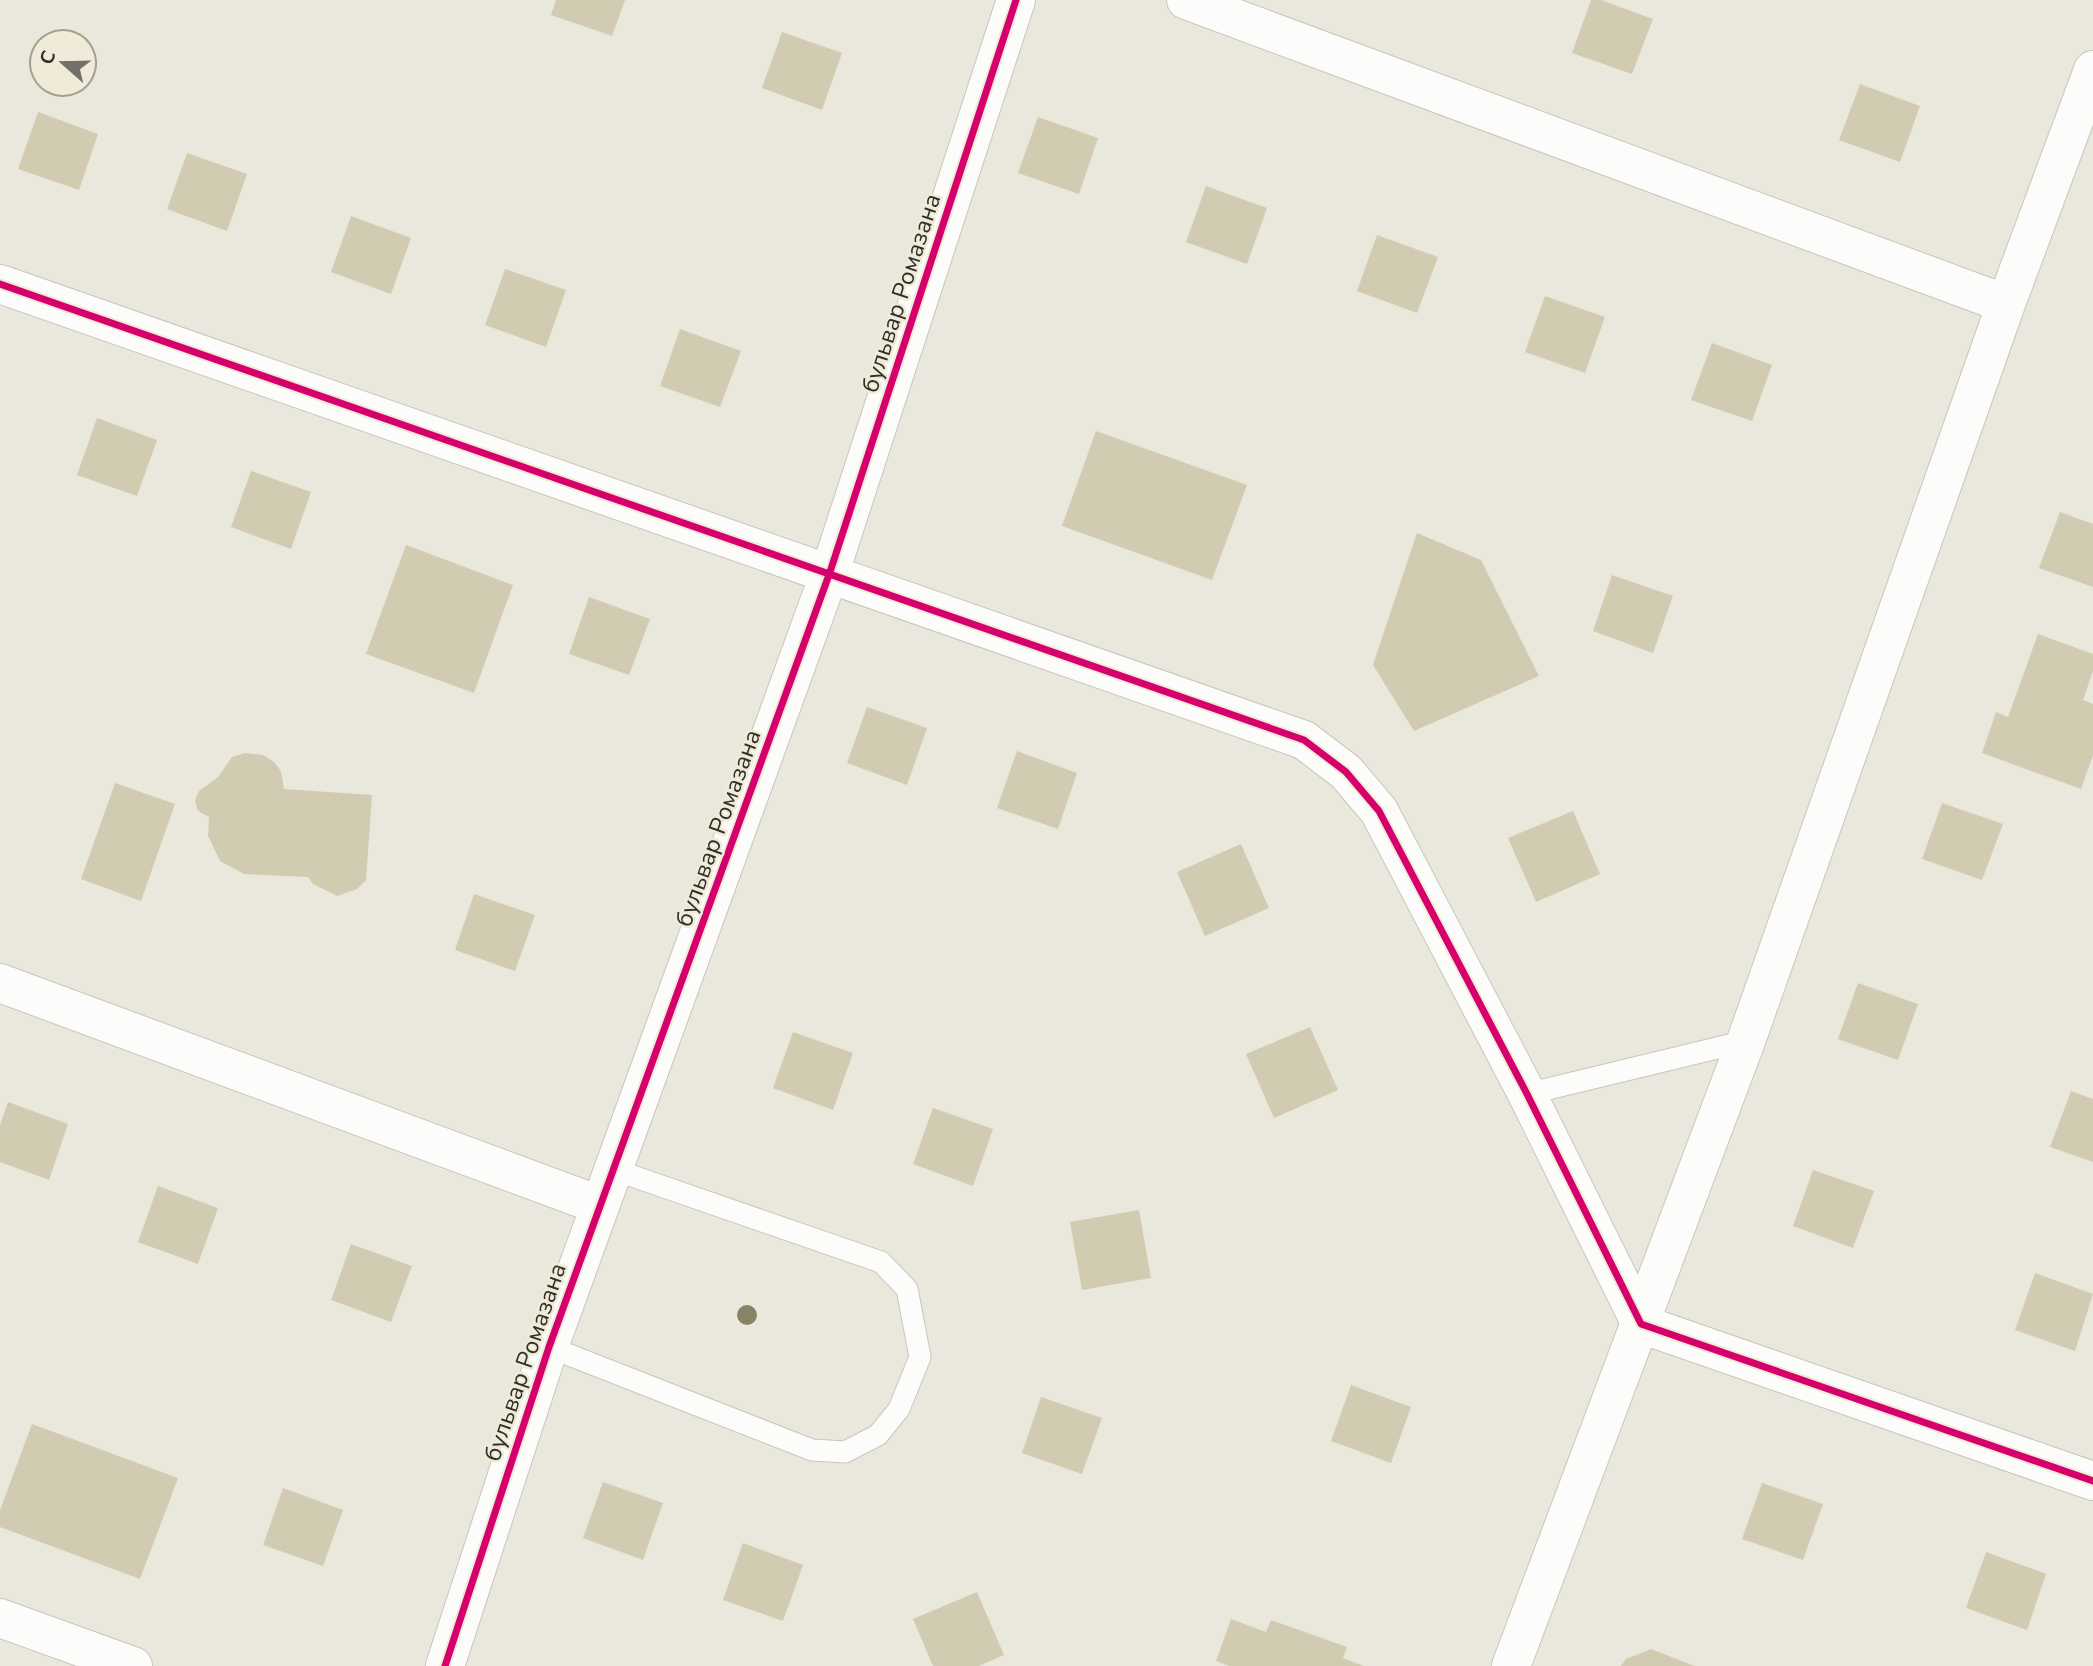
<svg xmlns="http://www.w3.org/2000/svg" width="2093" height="1666" font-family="'Nunito Sans',sans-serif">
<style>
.building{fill:#d1cbb2}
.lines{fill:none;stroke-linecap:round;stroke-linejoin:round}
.lane-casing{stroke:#c8c6bd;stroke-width:23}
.street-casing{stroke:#c8c6bd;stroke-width:40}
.lane{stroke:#fcfcfa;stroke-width:21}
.street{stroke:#fcfcfa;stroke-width:38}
.cycleway-casing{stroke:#efebd8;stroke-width:11}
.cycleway{stroke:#d6006c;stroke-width:7}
.tree{fill:#898365}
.labels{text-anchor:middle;stroke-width:5;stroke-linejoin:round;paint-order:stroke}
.street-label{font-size:24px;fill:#312f28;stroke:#efebd8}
</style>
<rect width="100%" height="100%" fill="#eae8dd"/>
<!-- building -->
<path class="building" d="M 556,0 L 625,0 L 612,36 L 551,15 Z
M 1591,0 L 1601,0 L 1653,19 L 1632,74 L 1572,53 Z
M 782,32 L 842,53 L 822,110 L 762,88 Z
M 1860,84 L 1920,106 L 1900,162 L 1839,140 Z
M 38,112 L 98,134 L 79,190 L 18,169 Z
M 1038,117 L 1098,138 L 1079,194 L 1018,173 Z
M 187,153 L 247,174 L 227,231 L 167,209 Z
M 1206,186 L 1267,208 L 1247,264 L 1186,242 Z
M 351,216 L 411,238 L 391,294 L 331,272 Z
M 1377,235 L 1438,257 L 1417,313 L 1357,291 Z
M 505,269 L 566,290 L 546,347 L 485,325 Z
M 1545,296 L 1605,317 L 1585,373 L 1525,352 Z
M 680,329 L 741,351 L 720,407 L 660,386 Z
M 1712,343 L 1772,365 L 1752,421 L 1691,400 Z
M 97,418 L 157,440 L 137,496 L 77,475 Z
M 1096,431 L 1247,485 L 1212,580 L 1062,526 Z
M 251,471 L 311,492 L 291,549 L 231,527 Z
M 2060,512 L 2093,524 L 2093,587 L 2039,568 Z
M 1417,533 L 1481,560 L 1539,676 L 1414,731 L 1373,665 Z
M 406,545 L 513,585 L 474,693 L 366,654 Z
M 1612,575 L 1673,596 L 1653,653 L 1593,631 Z
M 589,597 L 650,619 L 629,675 L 569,654 Z
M 2038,634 L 2093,654 L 2093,671 L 2083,700 L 2093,704 L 2093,755 L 2081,789 L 1982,753 L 1996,712 L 2008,717 Z
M 867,707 L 927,728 L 907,785 L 847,763 Z
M 1017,751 L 1077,773 L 1058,829 L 997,808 Z
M 245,753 L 263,755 L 274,762 L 281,771 L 284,789 L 372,795 L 366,880 L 357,889 L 337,896 L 313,884 L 308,877 L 244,874 L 220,861 L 208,836 L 209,817 L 198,811 L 195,800 L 199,791 L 218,777 L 232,757 Z
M 115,783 L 175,804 L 141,901 L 81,879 Z
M 1942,803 L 2003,824 L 1982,880 L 1922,859 Z
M 1573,811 L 1600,874 L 1536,902 L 1508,838 Z
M 1241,844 L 1269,908 L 1205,936 L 1177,872 Z
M 474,894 L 535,915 L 515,971 L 455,950 Z
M 1858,983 L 1918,1004 L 1898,1060 L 1838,1039 Z
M 1310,1027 L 1338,1090 L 1274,1118 L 1246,1054 Z
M 793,1032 L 853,1053 L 833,1110 L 773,1088 Z
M 2071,1091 L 2093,1099 L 2093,1162 L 2050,1147 Z
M 8,1102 L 68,1124 L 49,1180 L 0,1162 L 0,1125 Z
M 933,1108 L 993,1129 L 973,1186 L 913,1164 Z
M 1813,1170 L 1874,1191 L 1853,1248 L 1793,1226 Z
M 158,1186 L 218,1208 L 198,1264 L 138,1242 Z
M 1139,1210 L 1151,1278 L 1082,1290 L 1070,1222 Z
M 351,1244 L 412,1266 L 391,1322 L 331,1300 Z
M 2035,1273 L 2093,1294 L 2075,1351 L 2015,1330 Z
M 1351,1385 L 1411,1407 L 1391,1463 L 1331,1441 Z
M 1041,1397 L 1102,1418 L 1082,1474 L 1022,1453 Z
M 32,1424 L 178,1478 L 140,1579 L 0,1527 L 0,1510 Z
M 603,1482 L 663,1503 L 643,1560 L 583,1538 Z
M 1762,1483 L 1823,1504 L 1803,1560 L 1742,1539 Z
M 283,1488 L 343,1510 L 323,1566 L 263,1545 Z
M 743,1543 L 803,1565 L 783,1621 L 723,1600 Z
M 1986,1552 L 2046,1574 L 2027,1630 L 1966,1608 Z
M 977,1592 L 1004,1655 L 979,1666 L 933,1666 L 913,1619 Z
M 1231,1619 L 1266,1632 L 1271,1620 L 1347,1647 L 1343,1658 L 1364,1666 L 1229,1666 L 1216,1661 Z
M 1651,1649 L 1695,1666 L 1621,1666 L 1626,1659 Z"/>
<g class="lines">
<defs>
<path id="lane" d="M 1527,1094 L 1746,1041
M 549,1347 L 812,1450 L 845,1452 L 878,1435 L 899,1409 L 920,1357 L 907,1289 L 881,1262 L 615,1170"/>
<path id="street" d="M 1186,0 L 2006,304
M 0,284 L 1304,740 L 1346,772 L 1379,811 L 1527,1094 L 1641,1324 L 2093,1481
M 0,983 L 599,1205
M 0,1618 L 133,1666
M 445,1666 L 549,1347 L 830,572 L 1016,0
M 1511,1666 L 1746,1041 L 2006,304 L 2093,70"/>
</defs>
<!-- lane casing -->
<use href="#lane" class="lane-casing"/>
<!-- street casing -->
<use href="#street" class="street-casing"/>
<!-- lane -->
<use href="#lane" class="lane"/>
<!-- street -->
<use href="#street" class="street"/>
<defs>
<path id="cycleway" d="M 0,284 L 1304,740 L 1346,772 L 1379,811 L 1527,1094 L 1641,1324 L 2093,1481
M 445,1666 L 549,1347 L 830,572 L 1016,0"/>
</defs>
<!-- cycleway casing -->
<use href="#cycleway" class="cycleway-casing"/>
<!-- cycleway -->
<use href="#cycleway" class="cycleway"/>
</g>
<!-- trees -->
<circle class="tree" cx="747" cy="1315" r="10"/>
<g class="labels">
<!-- street labels -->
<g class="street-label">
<text transform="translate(901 293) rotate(-72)" y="8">бульвар Ромазана</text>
<text transform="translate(718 828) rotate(-70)" y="8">бульвар Ромазана</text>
<text transform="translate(525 1362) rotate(-71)" y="8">бульвар Ромазана</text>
</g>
</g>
<!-- north arrow -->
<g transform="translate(63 63) rotate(290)"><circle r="33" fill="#efebd8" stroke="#a3a092" stroke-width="2"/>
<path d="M0-5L12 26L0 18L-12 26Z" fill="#727067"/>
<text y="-10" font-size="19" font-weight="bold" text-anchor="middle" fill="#312f28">С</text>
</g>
</svg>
